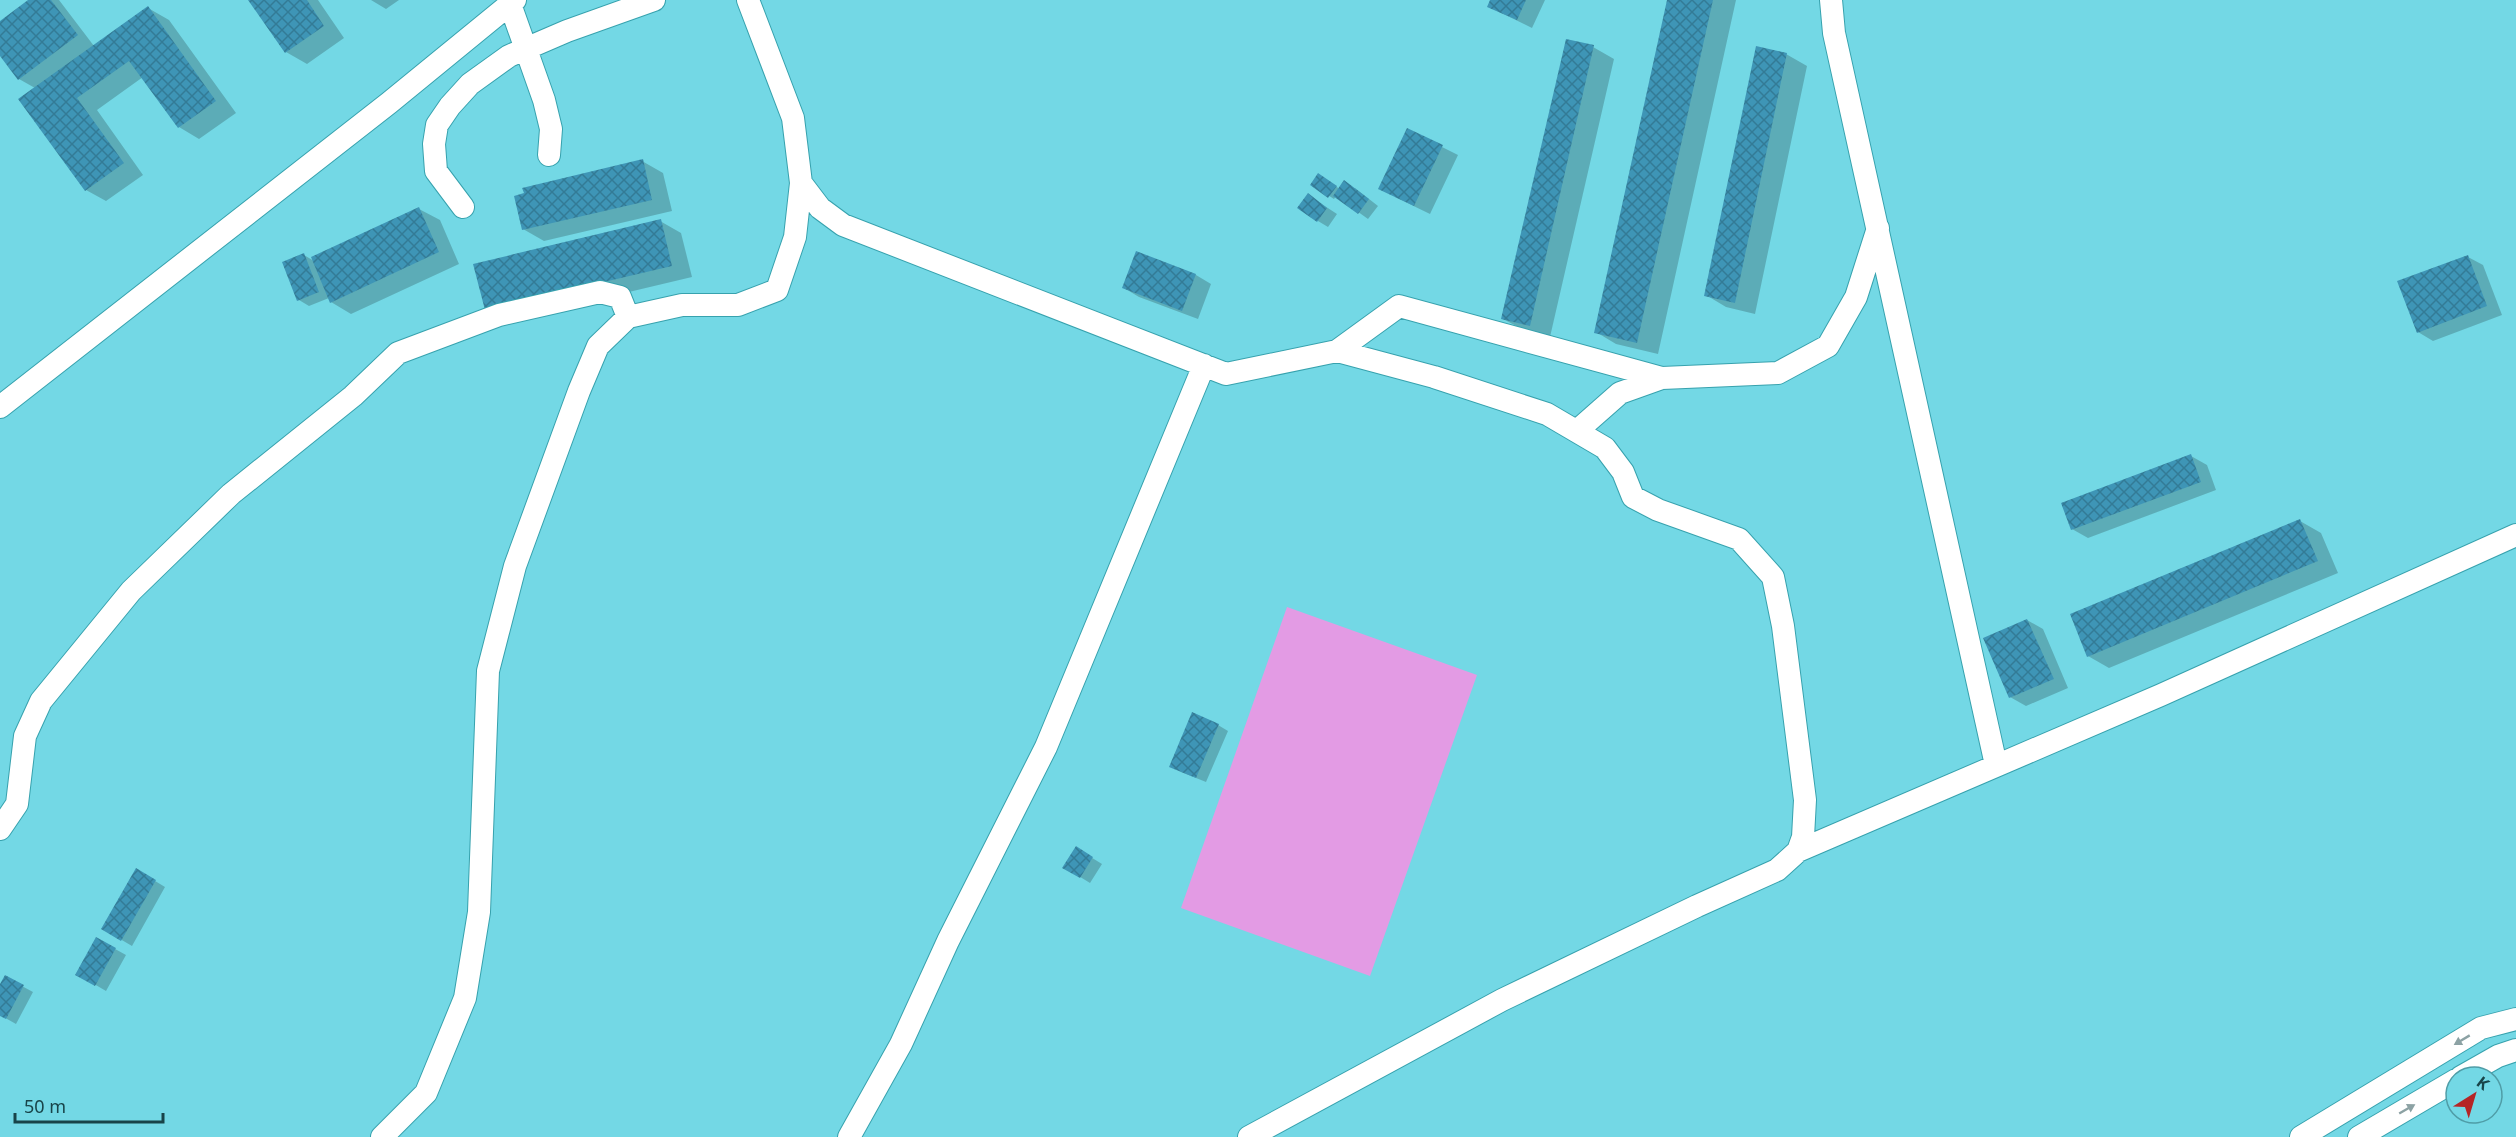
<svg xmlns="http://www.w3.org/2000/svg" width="2516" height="1137" font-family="'Noto Sans',sans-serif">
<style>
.garden{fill:#e39be4}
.shadow{fill:#0003}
.building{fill:url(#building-cross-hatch)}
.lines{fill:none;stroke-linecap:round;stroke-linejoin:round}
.minor-casing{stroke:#37a2ae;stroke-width:24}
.minor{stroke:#fff;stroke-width:22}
.oneway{fill:#8ca2a4}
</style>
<defs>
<pattern id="building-cross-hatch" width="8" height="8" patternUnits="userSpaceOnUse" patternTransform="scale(1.5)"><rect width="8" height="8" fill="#3e95b6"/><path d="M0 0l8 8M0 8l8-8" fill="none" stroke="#337b96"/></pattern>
</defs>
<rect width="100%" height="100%" fill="#73d8e5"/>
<!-- garden -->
<path class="garden" d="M 1287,607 L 1477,675 L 1370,976 L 1181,908 Z"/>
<!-- shadow -->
<path class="shadow" d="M 31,0 L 59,0 L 94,46 L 148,8 L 169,20 L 236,113 L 199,139 L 179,127 L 143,77 L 97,110 L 143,175 L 106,201 L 86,190 L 35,88 L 19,79 L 0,53 L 0,23 Z
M 250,0 L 318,0 L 344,38 L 307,64 L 286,52 Z
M 371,0 L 399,0 L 386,9 Z
M 1492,0 L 1545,0 L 1532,28 L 1489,7 Z
M 1669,0 L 1736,0 L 1658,354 L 1616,344 L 1596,332 Z
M 1593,47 L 1614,59 L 1550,337 L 1524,330 L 1503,319 Z
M 1786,54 L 1807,66 L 1755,314 L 1726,307 L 1706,295 Z
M 1408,130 L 1458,155 L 1430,214 L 1395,197 Z
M 642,161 L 663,173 L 672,211 L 544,241 L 523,229 Z
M 1322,178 L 1340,189 L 1355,188 L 1378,206 L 1368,219 L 1336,196 L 1334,199 L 1312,185 Z
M 1308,195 L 1337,214 L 1328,227 L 1318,221 Z
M 419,209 L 440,220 L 459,264 L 351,314 L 331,302 L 329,298 L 309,306 L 299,300 L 304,255 L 314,261 Z
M 660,221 L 681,233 L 692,277 L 507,321 Z
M 1137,253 L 1196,275 L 1211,284 L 1198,319 L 1139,297 L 1124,288 Z
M 2468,257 L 2483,265 L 2502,315 L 2433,341 L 2418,332 Z
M 2191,456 L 2207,465 L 2216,490 L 2088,538 L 2072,529 Z
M 2300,521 L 2321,533 L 2338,573 L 2109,668 L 2088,656 Z
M 2027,620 L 2043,629 L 2068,688 L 2026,706 L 2010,697 Z
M 1218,725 L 1228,731 L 1206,782 L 1181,772 Z
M 1076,848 L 1102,864 L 1090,883 L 1064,867 Z
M 137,870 L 165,887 L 132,946 L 103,929 Z
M 97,939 L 126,955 L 106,991 L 77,974 Z
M 5,977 L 33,992 L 16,1024 L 0,1015 L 0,987 Z"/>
<!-- building -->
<path class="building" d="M 28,0 L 51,0 L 78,35 L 18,80 L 0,56 L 0,21 Z
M 248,0 L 307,0 L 324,26 L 285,53 Z
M 1490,0 L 1526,0 L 1517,20 L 1487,7 Z
M 1667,0 L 1713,0 L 1637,343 L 1594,333 Z
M 148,6 L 216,101 L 178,128 L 129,61 L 77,98 L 124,163 L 85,191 L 18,99 Z
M 1566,39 L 1594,45 L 1530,326 L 1501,319 Z
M 1756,46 L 1787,53 L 1735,303 L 1704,296 Z
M 1407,128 L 1443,145 L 1414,206 L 1378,189 Z
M 643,159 L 652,200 L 522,230 L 514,196 L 524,193 L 522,188 Z
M 1318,173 L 1337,186 L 1328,198 L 1310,185 Z
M 1344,180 L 1369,199 L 1358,214 L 1333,196 Z
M 1308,193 L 1327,208 L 1317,222 L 1297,208 Z
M 419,207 L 439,252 L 330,303 L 311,257 Z
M 661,219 L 672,266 L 485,310 L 473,264 Z
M 1136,251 L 1196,274 L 1182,311 L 1122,288 Z
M 304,253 L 319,292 L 297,301 L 282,262 Z
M 2468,255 L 2487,306 L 2417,333 L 2397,281 Z
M 2191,454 L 2201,482 L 2071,530 L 2061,503 Z
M 2300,519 L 2318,561 L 2087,657 L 2070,614 Z
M 2027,619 L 2054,679 L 2009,698 L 1983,638 Z
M 1192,712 L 1219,724 L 1196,778 L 1169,767 Z
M 1076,846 L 1093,857 L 1080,878 L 1062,868 Z
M 136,868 L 156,880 L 121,941 L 101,929 Z
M 96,937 L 116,948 L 95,986 L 75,975 Z
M 5,975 L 24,985 L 6,1019 L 0,1016 L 0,984 Z"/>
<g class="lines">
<defs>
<path id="minor" d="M 1831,0 L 1834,33 L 1996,765
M 510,4 L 544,100 L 551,129 L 549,155
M 801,183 L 820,208 L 843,225 L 1226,374 L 1337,351 L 1434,377 L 1547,414 L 1605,448 L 1623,472 L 1633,497 L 1658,510 L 1739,539 L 1773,577 L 1783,626 L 1805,800 L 1803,837 L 1798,851 L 1777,870 L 1697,906 L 1502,1000 L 1249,1137
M 463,207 L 436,171 L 434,144 L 437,125 L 450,106 L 470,84 L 509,56 L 567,31 L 654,0
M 1337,351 L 1399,306 L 1662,378 L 1778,373 L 1828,346 L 1856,297 L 1878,228
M 0,407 L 389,103 L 515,0
M 1578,430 L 1620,393 L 1662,378
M 0,829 L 17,804 L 25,736 L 41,701 L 131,591 L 231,494 L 353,396 L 398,353 L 499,315 L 600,292 L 620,297 L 628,317
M 1798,851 L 2161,695 L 2516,535
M 2461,1077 L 2498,1056 L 2516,1050
M 382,1137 L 426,1093 L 465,998 L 479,912 L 488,671 L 515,566 L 579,391 L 598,346 L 628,317 L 682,305 L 738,305 L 777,290 L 795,237 L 801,183 L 793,118 L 748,0
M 849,1137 L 901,1044 L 948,941 L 1046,747 L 1204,365
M 2301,1137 L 2481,1028 L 2516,1019
M 2359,1137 L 2456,1080"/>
</defs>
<!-- minor casing -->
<use href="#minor" class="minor-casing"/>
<!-- minor -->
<use href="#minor" class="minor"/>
</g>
<!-- one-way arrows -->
<defs><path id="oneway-solid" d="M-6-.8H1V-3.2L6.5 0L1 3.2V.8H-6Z" transform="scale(1.5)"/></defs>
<g class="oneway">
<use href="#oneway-solid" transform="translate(2462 1040) rotate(149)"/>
<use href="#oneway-solid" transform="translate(2407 1109) rotate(-30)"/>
</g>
<!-- north arrow -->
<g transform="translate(2474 1095) rotate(37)"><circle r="28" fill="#73d8e5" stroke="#4f9da7" stroke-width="1.5"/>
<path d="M0-4.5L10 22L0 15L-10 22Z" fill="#b52526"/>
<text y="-9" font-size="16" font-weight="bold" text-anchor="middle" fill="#184449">K</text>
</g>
<!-- scale -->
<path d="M15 1113v9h148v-9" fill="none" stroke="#184449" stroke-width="3"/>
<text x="24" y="1113" font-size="18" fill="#184449" stroke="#73d8e5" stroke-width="4.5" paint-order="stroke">50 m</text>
</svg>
